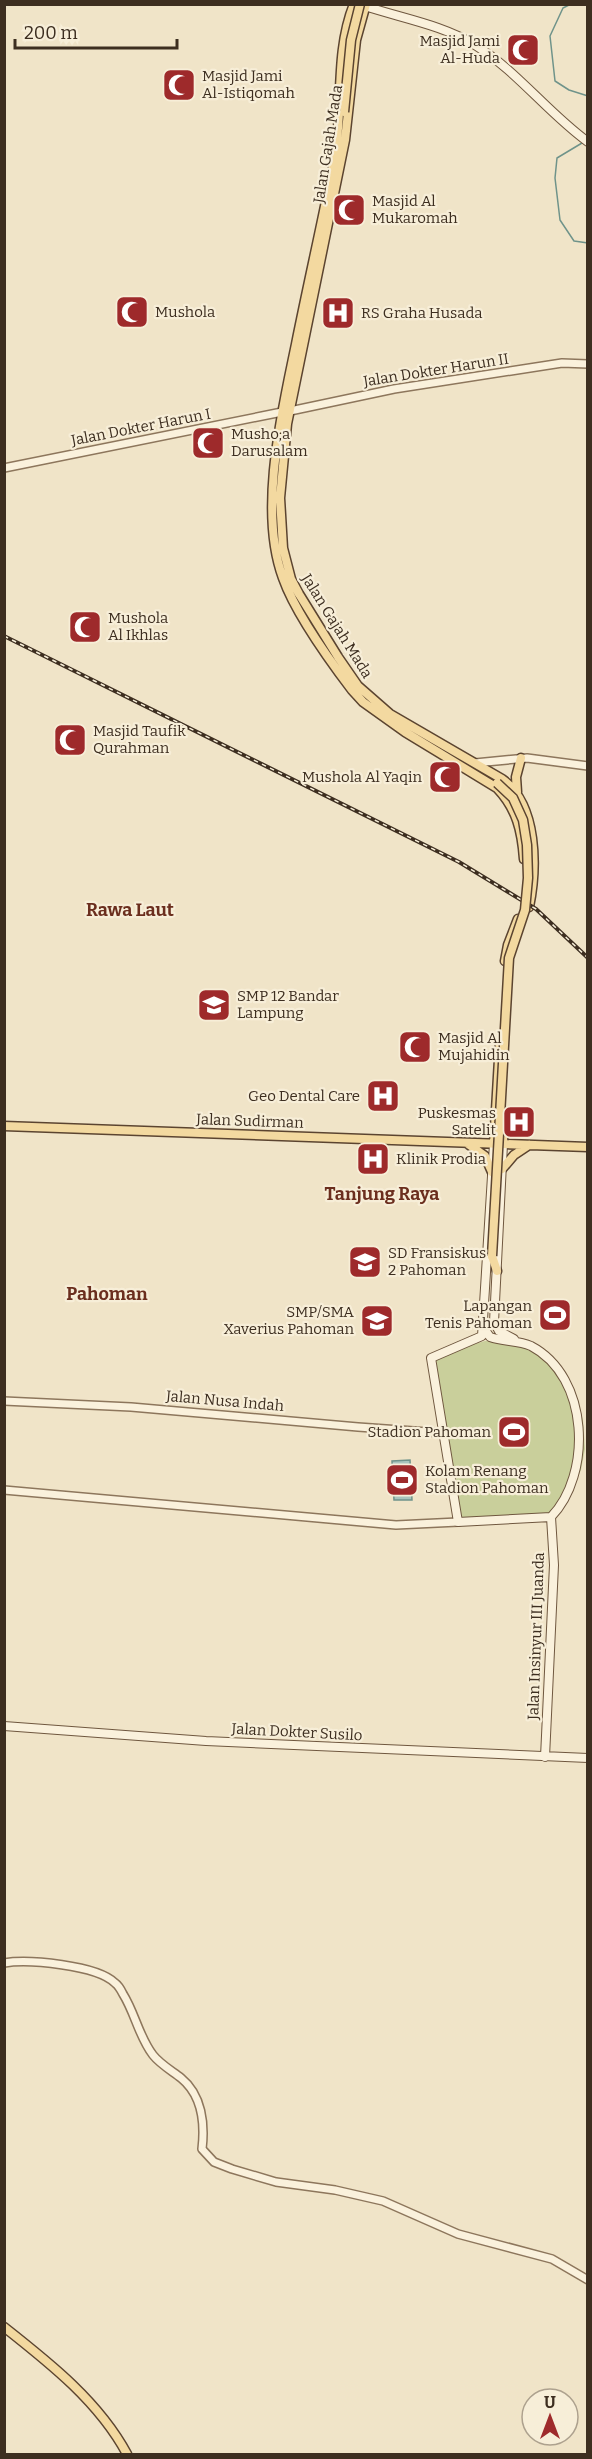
<svg xmlns="http://www.w3.org/2000/svg" width="592" height="2459" font-family="Bitter,serif">
<style>
.green{fill:#c9cf9b}
.water{fill:#a9c4bc;stroke:#6f938a;stroke-width:1.5}
.lines{fill:none;stroke-linecap:round;stroke-linejoin:round}
.stream{stroke:#6f938a;stroke-width:1.5}
.tertiary-casing{stroke:#8d765c;stroke-width:10}
.secondary-casing{stroke:#6f573f;stroke-width:10}
.primary-casing{stroke:#5b4430;stroke-width:11}
.tertiary{stroke:#faf1dc;stroke-width:7}
.secondary{stroke:#faf1dc;stroke-width:8}
.primary{stroke:#f3d9a0;stroke-width:8}
.rail-casing{stroke:#3d2e20;stroke-width:4}
.rail{stroke:#f7eed8;stroke-width:1.5;stroke-dasharray:4.5;stroke-linecap:butt}
.primary-bridge-casing{stroke:#5b4430;stroke-width:11;stroke-linecap:butt}
.primary-bridge{stroke:#f3d9a0;stroke-width:8}
.labels{text-anchor:middle;stroke-width:4.5;stroke-linejoin:round;paint-order:stroke}
.poi-label{font-size:15px;fill:#3d2e20;stroke:#f7eed8;text-anchor:start}
.street-label{font-size:15px;fill:#3d2e20;stroke:#f7eed8}
.quarter-label{font-size:18px;font-weight:bold;fill:#6b2e1e;stroke:#f7eed8}
</style>
<rect width="100%" height="100%" fill="#f0e4c8"/>
<!-- green -->
<path class="green" d="M 485,1341 L 518,1341 L 542,1354 L 577,1401 L 583,1420 L 585,1449 L 581,1470 L 567,1500 L 551,1517 L 458,1522 L 433,1359 L 457,1349 Z"/>
<!-- water -->
<path class="water" d="M 410,1460 L 412,1500 L 394,1500 L 392,1461 Z"/>
<g class="lines">
<!-- stream -->
<path class="stream" d="M 571,4 L 563,8 L 550,36 L 555,81 L 569,90 L 588,96
M 582,143 L 557,158 L 555,178 L 560,220 L 574,241 L 588,243"/>
<defs>
<path id="tertiary" d="M 290,411 L 394,389 L 562,363 L 588,364
M 4,468 L 282,412
M 475,763 L 527,758 L 588,766
M 4,1401 L 131,1407 L 358,1427 L 442,1433
M 4,1490 L 396,1525 L 458,1522
M 4,1963 C 28,1959 97,1965 115,1983 C 118,1985 121,1990 123,1994 C 135,2013 139,2037 153,2055 C 160,2064 172,2071 181,2078 C 202,2095 205,2124 202,2149 L 214,2162 L 232,2169 L 276,2182 L 335,2190 L 383,2201 L 458,2234 L 552,2259 L 588,2280"/>
<path id="secondary" d="M 365,6 C 401,18 443,25 475,45 C 517,71 548,113 588,142
M 503,1144 L 494,1322 L 499,1331 L 514,1339
M 483,1327 L 490,1337 C 504,1342 518,1340 531,1346 C 590,1377 592,1475 551,1517 L 458,1522 L 431,1358 L 482,1336 L 494,1144
M 4,1726 L 206,1741 L 588,1758
M 545,1757 L 554,1565 L 551,1517"/>
<path id="primary" d="M 354,4 C 334,54 344,110 334,162 C 322,223 308,284 296,344 C 282,412 258,511 283,578 C 295,612 330,661 352,690 L 363,702 L 405,732 L 497,788 C 517,809 522,831 524,859
M 366,4 L 356,40 L 345,140 L 287,424 L 280,498 L 283,548 L 291,579 L 299,594 L 338,657 L 358,686 L 390,714 L 502,779 C 538,805 537,868 529,907
M 517,792 L 516,777 L 521,758
M 505,961 L 508,945 L 518,919
M 4,1126 L 588,1147
M 468,1144 L 485,1156 L 492,1172
M 494,1144 L 500,1042
M 503,1144 L 504,1112
M 502,1169 L 514,1155 L 529,1145
M 492,1256 L 497,1271
M 4,2327 C 51,2364 99,2402 127,2454"/>
</defs>
<!-- tertiary casing -->
<use href="#tertiary" class="tertiary-casing"/>
<!-- secondary casing -->
<use href="#secondary" class="secondary-casing"/>
<!-- primary casing -->
<use href="#primary" class="primary-casing"/>
<!-- tertiary -->
<use href="#tertiary" class="tertiary"/>
<!-- secondary -->
<use href="#secondary" class="secondary"/>
<!-- primary -->
<use href="#primary" class="primary"/>
<defs>
<path id="rail" d="M 4,636 L 459,862 L 536,909 L 588,958"/>
</defs>
<!-- rail casing -->
<use href="#rail" class="rail-casing"/>
<!-- rail -->
<use href="#rail" class="rail"/>
<defs>
<path id="primary-bridge" d="M 344,112 L 351,40 L 360,4
M 492,1256 L 509,958 L 525,910 L 528,878 L 527,845 L 523,820 L 513,798 L 497,783"/>
</defs>
<!-- primary-bridge casing -->
<use href="#primary-bridge" class="primary-bridge-casing"/>
<!-- primary-bridge -->
<use href="#primary-bridge" class="primary-bridge"/>
</g>
<!-- icons -->
<defs>
<symbol id="mosque-square" viewBox="-11 -11 22 22"><rect x="-9" y="-9" width="18" height="18" rx="4" fill="#9e2a2b" stroke="#f7eed8"/><path d="M3.5-4.9A6 6 0 1 0 3.5 4.9A5 5 0 1 1 3.5-4.9Z" fill="#fff"/></symbol>
<symbol id="hospital-square" viewBox="-11 -11 22 22"><rect x="-9" y="-9" width="18" height="18" rx="4" fill="#9e2a2b" stroke="#f7eed8"/><path d="M-5-5h3v3.5h4V-5h3V5h-3V1.5h-4V5h-3Z" fill="#fff"/></symbol>
<symbol id="school-square" viewBox="-11 -11 22 22"><rect x="-9" y="-9" width="18" height="18" rx="4" fill="#9e2a2b" stroke="#f7eed8"/><path d="M0-5L7-2L0 1L-7-2ZM-4 1L0 2.5L4 1V4Q0 6-4 4Z" fill="#fff"/></symbol>
<symbol id="stadium-square" viewBox="-11 -11 22 22"><rect x="-9" y="-9" width="18" height="18" rx="4" fill="#9e2a2b" stroke="#f7eed8"/><path d="M0-5a6.5 5 0 1 0 0 10a6.5 5 0 1 0 0-10ZM-3.5-1.8h7v3.6h-7Z" fill="#fff"/></symbol>
</defs>
<g fill-rule="evenodd">
<use href="#mosque-square" x="504" y="31" width="38" height="38"/>
<use href="#mosque-square" x="160" y="66" width="38" height="38"/>
<use href="#mosque-square" x="330" y="191" width="38" height="38"/>
<use href="#mosque-square" x="113" y="293" width="38" height="38"/>
<use href="#hospital-square" x="319" y="294" width="38" height="38"/>
<use href="#mosque-square" x="189" y="424" width="38" height="38"/>
<use href="#mosque-square" x="66" y="608" width="38" height="38"/>
<use href="#mosque-square" x="51" y="721" width="38" height="38"/>
<use href="#mosque-square" x="426" y="758" width="38" height="38"/>
<use href="#school-square" x="195" y="986" width="38" height="38"/>
<use href="#mosque-square" x="396" y="1028" width="38" height="38"/>
<use href="#hospital-square" x="364" y="1077" width="38" height="38"/>
<use href="#hospital-square" x="500" y="1103" width="38" height="38"/>
<use href="#hospital-square" x="354" y="1140" width="38" height="38"/>
<use href="#school-square" x="346" y="1243" width="38" height="38"/>
<use href="#stadium-square" x="536" y="1296" width="38" height="38"/>
<use href="#school-square" x="358" y="1302" width="38" height="38"/>
<use href="#stadium-square" x="495" y="1413" width="38" height="38"/>
<use href="#stadium-square" x="383" y="1461" width="38" height="38"/>
</g>
<g class="labels">
<!-- poi labels -->
<g class="poi-label">
<text x="500" y="46" text-anchor="end">Masjid Jami<tspan x="500" dy="17">Al-Huda</tspan></text>
<text x="202" y="81">Masjid Jami<tspan x="202" dy="17">Al-Istiqomah</tspan></text>
<text x="372" y="206">Masjid Al<tspan x="372" dy="17">Mukaromah</tspan></text>
<text x="155" y="317">Mushola</text>
<text x="361" y="318">RS Graha Husada</text>
<text x="231" y="439">Musho;a<tspan x="231" dy="17">Darusalam</tspan></text>
<text x="108" y="623">Mushola<tspan x="108" dy="17">Al Ikhlas</tspan></text>
<text x="93" y="736">Masjid Taufik<tspan x="93" dy="17">Qurahman</tspan></text>
<text x="422" y="782" text-anchor="end">Mushola Al Yaqin</text>
<text x="237" y="1001">SMP 12 Bandar<tspan x="237" dy="17">Lampung</tspan></text>
<text x="438" y="1043">Masjid Al<tspan x="438" dy="17">Mujahidin</tspan></text>
<text x="360" y="1101" text-anchor="end">Geo Dental Care</text>
<text x="496" y="1118" text-anchor="end">Puskesmas<tspan x="496" dy="17">Satelit</tspan></text>
<text x="396" y="1164">Klinik Prodia</text>
<text x="388" y="1258">SD Fransiskus<tspan x="388" dy="17">2 Pahoman</tspan></text>
<text x="532" y="1311" text-anchor="end">Lapangan<tspan x="532" dy="17">Tenis Pahoman</tspan></text>
<text x="354" y="1317" text-anchor="end">SMP/SMA<tspan x="354" dy="17">Xaverius Pahoman</tspan></text>
<text x="491" y="1437" text-anchor="end">Stadion Pahoman</text>
<text x="425" y="1476">Kolam Renang<tspan x="425" dy="17">Stadion Pahoman</tspan></text>
</g>
<!-- street labels -->
<g class="street-label">
<text transform="translate(328 144) rotate(-81)" y="5">Jalan Gajah Mada</text>
<text transform="translate(436 370) rotate(-9)" y="5">Jalan Dokter Harun II</text>
<text transform="translate(141 427) rotate(-11)" y="5">Jalan Dokter Harun I</text>
<text transform="translate(337 626) rotate(58)" y="5">Jalan Gajah Mada</text>
<text transform="translate(250 1121) rotate(2)" y="5">Jalan Sudirman</text>
<text transform="translate(225 1401) rotate(5)" y="5">Jalan Nusa Indah</text>
<text transform="translate(536 1636) rotate(-88)" y="5">Jalan Insinyur III Juanda</text>
<text transform="translate(297 1732) rotate(3)" y="5">Jalan Dokter Susilo</text>
</g>
<!-- quarter labels -->
<g class="quarter-label">
<text x="130" y="916">Rawa Laut</text>
<text x="382" y="1200">Tanjung Raya</text>
<text x="107" y="1300">Pahoman</text>
</g>
</g>
<!-- border -->
<rect width="592" height="2459" fill="none" stroke="#3d2e20" stroke-width="12"/>
<!-- north arrow -->
<g transform="translate(550 2417)"><circle r="28" fill="#f7eed8" stroke="#ada18e" stroke-width="1.5"/>
<path d="M0-4.5L10 22L0 15L-10 22Z" fill="#9e2a2b"/>
<text y="-9" font-size="16" font-weight="bold" text-anchor="middle" fill="#3d2e20">U</text>
</g>
<!-- scale -->
<path d="M15 39v9h162v-9" fill="none" stroke="#3d2e20" stroke-width="3"/>
<text x="24" y="39" font-size="18" fill="#3d2e20" stroke="#f7eed8" stroke-width="4.5" paint-order="stroke">200 m</text>
</svg>
